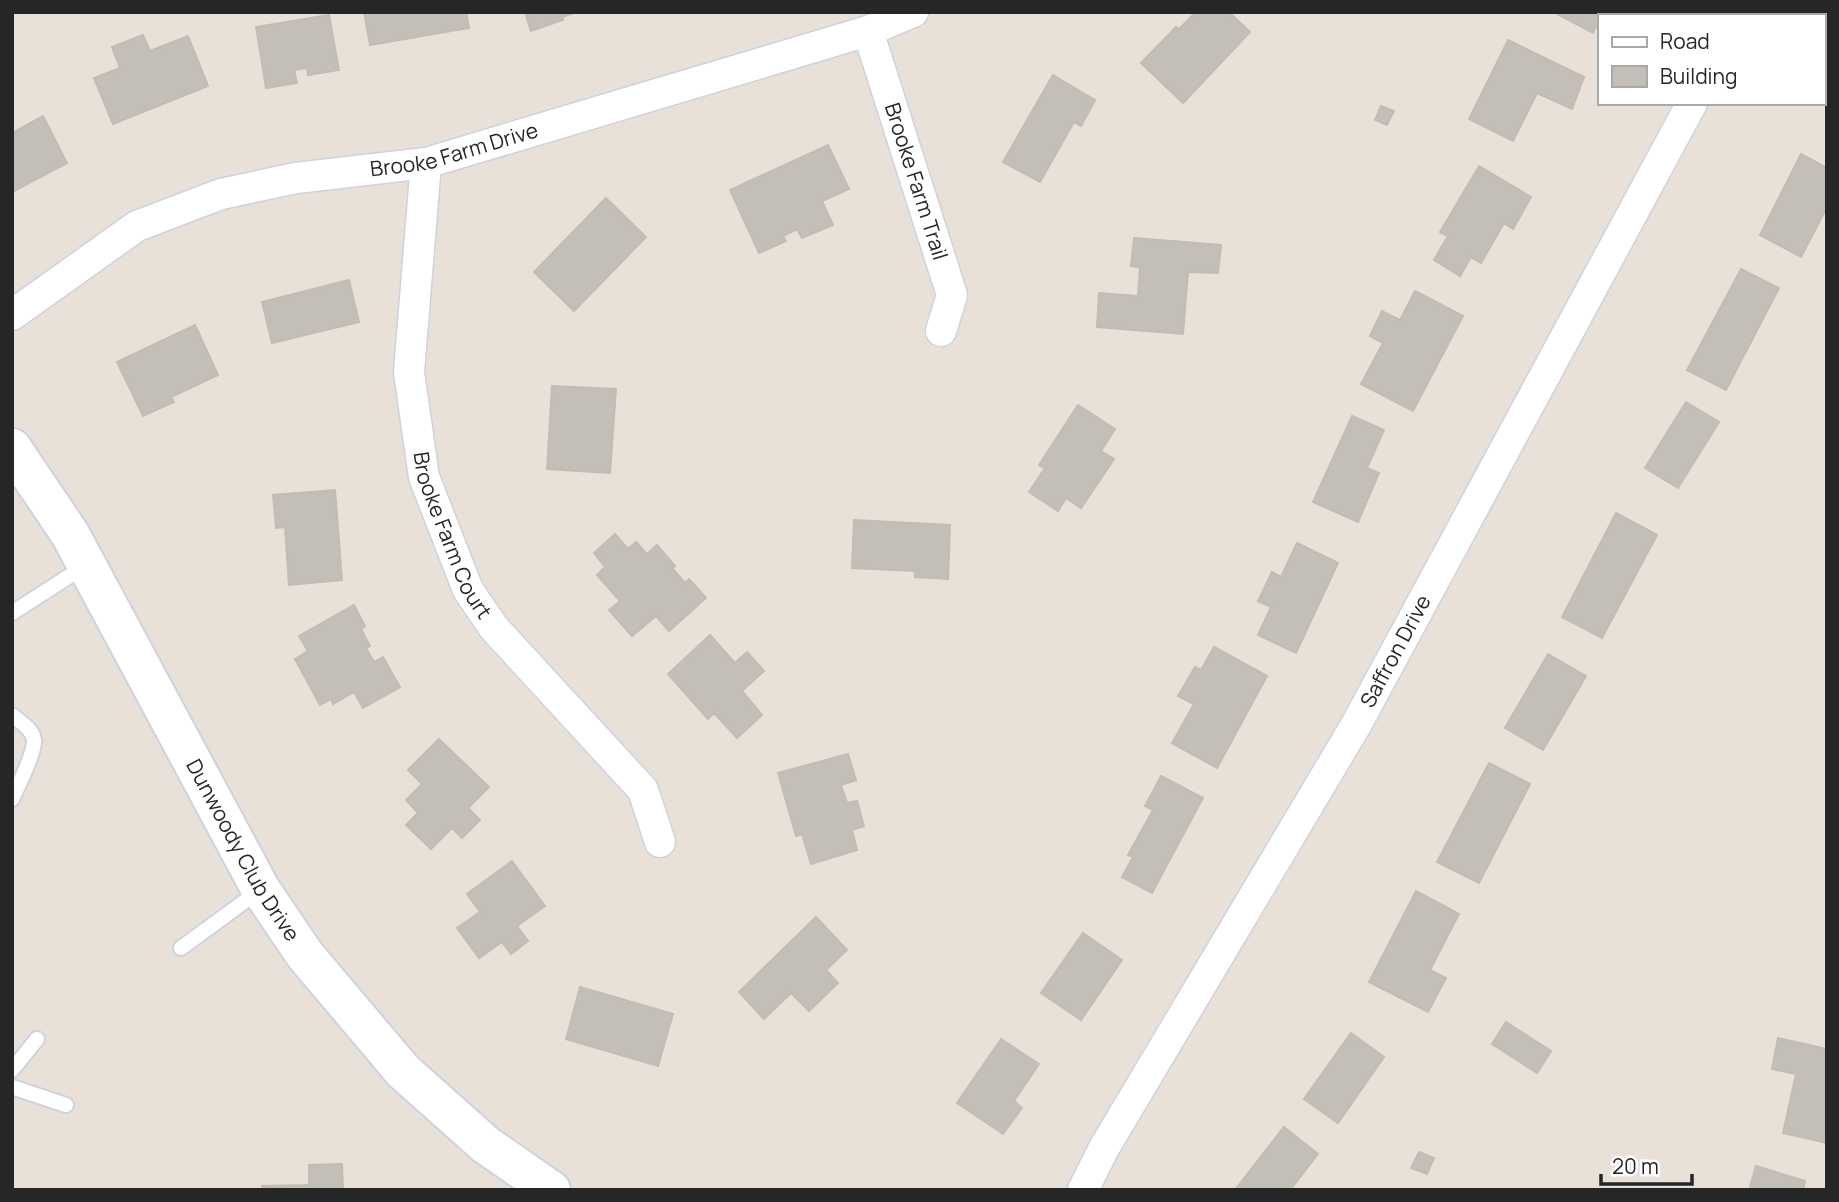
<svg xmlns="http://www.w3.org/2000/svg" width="1839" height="1202" font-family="Manrope,sans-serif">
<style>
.building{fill:#c4beb8;stroke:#c3bcb3;stroke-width:2}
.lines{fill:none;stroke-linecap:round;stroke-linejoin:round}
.lane-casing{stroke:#ced2df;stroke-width:18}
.street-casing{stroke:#ced2df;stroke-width:33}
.secondary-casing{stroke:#ced2df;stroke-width:42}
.lane{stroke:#fff;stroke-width:14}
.street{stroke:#fff;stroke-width:30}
.secondary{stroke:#fff;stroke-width:38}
.labels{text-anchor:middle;stroke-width:6;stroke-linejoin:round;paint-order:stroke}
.street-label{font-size:21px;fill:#262626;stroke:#fff}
</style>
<rect width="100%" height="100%" fill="#e9e1d8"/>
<!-- building -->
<path class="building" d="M 364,12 L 466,12 L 469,28 L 370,45 Z
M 525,12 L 577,12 L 562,17 L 563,20 L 531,31 Z
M 1196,12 L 1229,12 L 1250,32 L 1183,103 L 1141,63 L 1176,27 L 1179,29 Z
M 1555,12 L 1604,12 L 1602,16 L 1599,16 L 1599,21 L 1593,33 L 1555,13 Z
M 329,15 L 339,70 L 308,75 L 307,68 L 294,70 L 297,83 L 266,88 L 256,27 Z
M 143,35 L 150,51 L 188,36 L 208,86 L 113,124 L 94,78 L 120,68 L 112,47 Z
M 1508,40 L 1584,77 L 1572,109 L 1537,93 L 1513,141 L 1469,119 Z
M 1053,75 L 1095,100 L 1081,126 L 1074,122 L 1040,182 L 1003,162 Z
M 1381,106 L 1394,111 L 1387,125 L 1375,120 Z
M 43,116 L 67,163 L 12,192 L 12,133 Z
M 828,145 L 849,189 L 822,201 L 833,225 L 802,238 L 797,229 L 783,236 L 786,241 L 759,253 L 730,190 Z
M 1801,154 L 1827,168 L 1827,207 L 1801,257 L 1760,235 Z
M 1479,166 L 1531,197 L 1513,229 L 1504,223 L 1481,263 L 1471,257 L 1460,276 L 1434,260 L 1448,236 L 1440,232 Z
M 606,198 L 646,237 L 574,311 L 534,272 Z
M 1134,238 L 1221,245 L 1218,273 L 1188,272 L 1183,334 L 1097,327 L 1099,293 L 1138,296 L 1140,267 L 1131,266 Z
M 1741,269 L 1779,288 L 1726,390 L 1687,370 Z
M 349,280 L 359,322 L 272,343 L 262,302 Z
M 1415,291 L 1463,316 L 1413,411 L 1361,384 L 1383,343 L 1370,336 L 1382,311 L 1400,320 Z
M 195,325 L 218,375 L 171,397 L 174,402 L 143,416 L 117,362 Z
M 552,386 L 616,389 L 610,473 L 547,469 Z
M 1686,402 L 1719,422 L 1678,488 L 1645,468 Z
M 1078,405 L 1115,429 L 1101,451 L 1114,459 L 1081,508 L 1066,498 L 1058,511 L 1029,492 L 1045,468 L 1039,465 Z
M 1352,416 L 1384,430 L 1367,468 L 1379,473 L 1358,522 L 1313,502 Z
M 335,490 L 342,580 L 289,585 L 285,527 L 276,528 L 273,495 Z
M 1616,513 L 1657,535 L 1602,638 L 1562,617 Z
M 854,520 L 950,525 L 948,579 L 915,577 L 915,571 L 852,568 Z
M 615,534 L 628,549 L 636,542 L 647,554 L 657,545 L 675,566 L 672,568 L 685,583 L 689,579 L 706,598 L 669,631 L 656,616 L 632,636 L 609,610 L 620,601 L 597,575 L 605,567 L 594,553 Z
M 1297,543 L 1338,563 L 1296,653 L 1258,635 L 1271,607 L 1258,601 L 1272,572 L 1281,577 Z
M 354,605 L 365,626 L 361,629 L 370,646 L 366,648 L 374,662 L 383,657 L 400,687 L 363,708 L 354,692 L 333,704 L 331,699 L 320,705 L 295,659 L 308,651 L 299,636 Z
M 710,635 L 735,663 L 747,652 L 764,671 L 742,691 L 762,715 L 737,738 L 714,713 L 708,719 L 668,674 Z
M 1214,647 L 1267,676 L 1217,768 L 1172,743 L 1194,704 L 1178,696 L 1195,667 L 1201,670 Z
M 1548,654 L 1586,676 L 1543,750 L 1505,728 Z
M 439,739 L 489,787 L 468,808 L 480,820 L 462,838 L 452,828 L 431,849 L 406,825 L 418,813 L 406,800 L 422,784 L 408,770 Z
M 848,754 L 856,780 L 841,785 L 847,803 L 857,801 L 864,826 L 852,830 L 857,850 L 811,864 L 802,834 L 796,836 L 778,773 Z
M 1489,763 L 1530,784 L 1479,883 L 1437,862 Z
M 1161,776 L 1203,798 L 1152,893 L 1122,877 L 1133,857 L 1128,855 L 1153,810 L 1145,806 Z
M 512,861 L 545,906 L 517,926 L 528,941 L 511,954 L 502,942 L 479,958 L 457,928 L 480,912 L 467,894 Z
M 1416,891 L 1459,914 L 1430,970 L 1446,978 L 1428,1012 L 1369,982 Z
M 816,917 L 847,950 L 826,970 L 838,983 L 809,1011 L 791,993 L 764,1019 L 739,992 Z
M 1083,933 L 1122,960 L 1081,1020 L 1041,993 Z
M 580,987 L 673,1014 L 658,1066 L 566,1039 Z
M 1506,1022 L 1551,1051 L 1537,1073 L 1492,1044 Z
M 1351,1033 L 1384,1057 L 1338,1123 L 1304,1099 Z
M 1778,1038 L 1827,1049 L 1827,1143 L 1783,1133 L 1796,1074 L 1772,1069 Z
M 1001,1039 L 1039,1064 L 1014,1101 L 1022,1108 L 1003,1134 L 957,1103 Z
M 1284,1127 L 1318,1154 L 1290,1190 L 1235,1190 Z
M 1419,1152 L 1434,1158 L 1427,1174 L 1411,1168 Z
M 342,1164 L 343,1190 L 262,1190 L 262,1186 L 309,1185 L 309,1165 Z
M 1756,1166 L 1805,1181 L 1803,1190 L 1749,1190 Z"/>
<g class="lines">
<defs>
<path id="lane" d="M 12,613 L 85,566
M 12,715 C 20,722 33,729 34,740 C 35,753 18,786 12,799
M 181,948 L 259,891
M 12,1070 L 37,1039
M 12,1087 L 66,1105"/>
<g id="street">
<path d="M 1739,16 L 1741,12"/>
<path id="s1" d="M 868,31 L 952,295 L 941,331"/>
<path id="s2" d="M 426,163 L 409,372 L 424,477 L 468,590 L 494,628 L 643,790 L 660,842"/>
<path id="s3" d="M 12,315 L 137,226 L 221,194 L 296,178 L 426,163 L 868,31 L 913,12"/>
<path id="s4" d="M 1083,1190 L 1104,1148 L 1356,725 L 1692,103"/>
</g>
<g id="secondary">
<path id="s5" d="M 12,448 L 70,534 L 261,890 L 305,955 L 403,1071 L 486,1145 L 551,1190"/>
</g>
</defs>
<!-- lane casing -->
<use href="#lane" class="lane-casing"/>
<!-- street casing -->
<use href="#street" class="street-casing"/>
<!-- secondary casing -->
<use href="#secondary" class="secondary-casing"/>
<!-- lane -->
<use href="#lane" class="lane"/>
<!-- street -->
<use href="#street" class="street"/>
<!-- secondary -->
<use href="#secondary" class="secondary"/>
</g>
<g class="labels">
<!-- street labels -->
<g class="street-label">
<text dy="7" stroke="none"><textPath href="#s3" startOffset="481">Brooke Farm Drive</textPath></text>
<text dy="7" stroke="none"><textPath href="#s1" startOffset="158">Brooke Farm Trail</textPath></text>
<text dy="7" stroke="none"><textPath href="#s2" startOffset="380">Brooke Farm Court</textPath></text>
<text dy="7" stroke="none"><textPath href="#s4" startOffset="623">Saffron Drive</textPath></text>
<text dy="7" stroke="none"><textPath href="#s5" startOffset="464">Dunwoody Club Drive</textPath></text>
</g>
</g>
<!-- border -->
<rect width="1839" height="1202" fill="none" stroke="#262626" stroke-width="28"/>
<!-- legend -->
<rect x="1598" y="14" width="228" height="91" fill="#ffffff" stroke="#a8a8a8" stroke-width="2"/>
<rect x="1612" y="37" width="35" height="10" fill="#ffffff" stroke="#a8a8a8" stroke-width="2"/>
<text x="1660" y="49" font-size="21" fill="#262626">Road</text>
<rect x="1612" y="66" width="35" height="21" fill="#c4beb8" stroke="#a8a8a8" stroke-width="2"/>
<text x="1660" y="84" font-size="21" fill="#262626">Building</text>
<!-- scale -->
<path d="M1601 1174v10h91v-10" fill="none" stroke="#262626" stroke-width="3.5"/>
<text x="1612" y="1174" font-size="21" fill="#262626" stroke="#ffffff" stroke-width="5" paint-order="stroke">20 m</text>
</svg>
